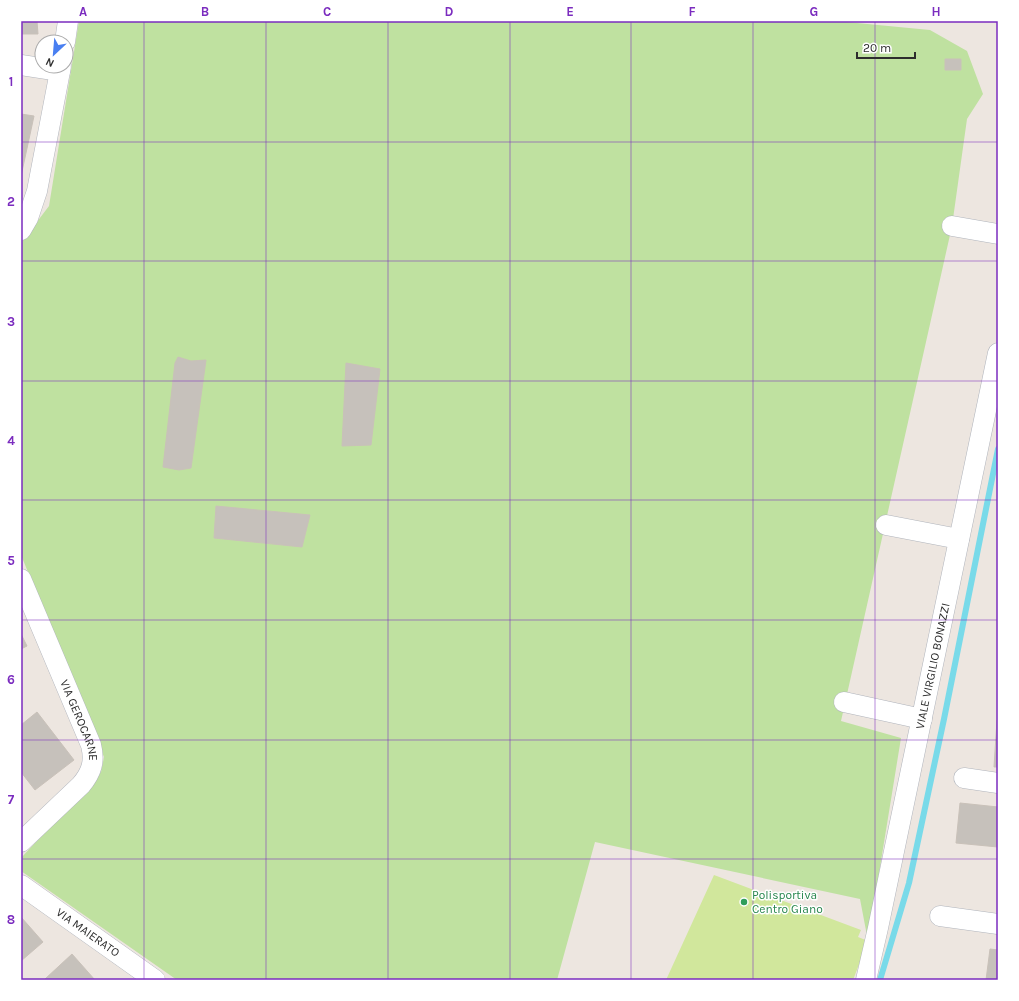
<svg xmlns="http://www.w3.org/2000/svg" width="1019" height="1001" font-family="Karla,sans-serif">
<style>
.green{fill:#bfe1a0}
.pitch{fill:#d1e79c}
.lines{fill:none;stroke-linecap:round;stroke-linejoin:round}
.stream{stroke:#79dae9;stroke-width:6}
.building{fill:#c6c1bb;stroke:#c9c1b9}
.street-casing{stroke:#b0b4bc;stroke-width:21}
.street{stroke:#fff;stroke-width:20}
.grid{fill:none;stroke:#7b2cbf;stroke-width:1;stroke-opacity:0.55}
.leisure-dot{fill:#2e9e5b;stroke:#fff;stroke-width:1.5}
.labels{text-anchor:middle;stroke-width:3;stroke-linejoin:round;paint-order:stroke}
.street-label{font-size:12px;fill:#2d2d2d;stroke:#fff}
.leisure-label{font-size:12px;fill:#27864d;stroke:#fff;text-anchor:start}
.neatline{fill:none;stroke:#7b2cbf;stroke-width:1.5}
.grid-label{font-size:13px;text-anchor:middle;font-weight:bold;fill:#7b2cbf}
</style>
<rect width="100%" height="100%" fill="#ede6e0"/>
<!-- green -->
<path class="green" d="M 79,21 L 836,21 L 930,30 L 967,51 L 983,94 L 967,119 L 952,226 L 841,721 L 901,738 L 868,941 L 860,899 L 595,842 L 557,980 L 177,980 L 21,871 L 21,858 L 101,772 L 104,757 L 21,555 L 21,243 L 49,206 Z"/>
<!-- pitch -->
<path class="pitch" d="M 714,875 L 861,930 L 858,937 L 868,941 L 853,980 L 666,980 Z"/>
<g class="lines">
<!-- stream -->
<path class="stream" d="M 880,980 L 909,883 L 944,719 L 998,449"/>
</g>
<!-- building -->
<path class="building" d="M 21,21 L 37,21 L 38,34 L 21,34 Z
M 945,59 L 961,59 L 961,70 L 945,70 Z
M 21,114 L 34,116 L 21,176 Z
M 178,357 L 191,361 L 206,360 L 191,468 L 179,470 L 163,467 L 175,363 Z
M 346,363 L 380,369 L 371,445 L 342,446 Z
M 216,506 L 310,515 L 302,547 L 214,538 Z
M 21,634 L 27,646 L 21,649 Z
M 37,712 L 74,760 L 35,790 L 21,772 L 21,725 Z
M 997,720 L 998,720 L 998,767 L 994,767 Z
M 960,803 L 998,807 L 998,847 L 956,843 Z
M 21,917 L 43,942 L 21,961 Z
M 990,949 L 998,950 L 998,980 L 986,980 Z
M 72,954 L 95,980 L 46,980 L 45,979 Z"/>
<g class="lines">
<defs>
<g id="street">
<path d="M 65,42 L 68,21"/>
<path d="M 21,65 L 60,71"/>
<path d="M 952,226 L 998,234"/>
<path d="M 21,230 L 28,218 L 37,191 L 61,66"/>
<path d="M 886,525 L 959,539"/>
<path id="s1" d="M 21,579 L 91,745 C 95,761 92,772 81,785 L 21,842"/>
<path d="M 844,702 L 922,719"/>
<path d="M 964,778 L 998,783"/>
<path id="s2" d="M 21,885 L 155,980"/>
<path d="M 940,916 L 998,924"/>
<path id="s3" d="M 866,980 L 878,928 L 998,353"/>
</g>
</defs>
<!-- street casing -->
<use href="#street" class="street-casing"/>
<!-- street -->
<use href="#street" class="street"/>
</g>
<!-- grid -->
<path class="grid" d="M 144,21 L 144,980M 266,21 L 266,980M 388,21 L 388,980M 510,21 L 510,980M 631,21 L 631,980M 753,21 L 753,980M 875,21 L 875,980M 21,142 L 998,142M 21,261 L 998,261M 21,381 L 998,381M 21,500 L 998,500M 21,620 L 998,620M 21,740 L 998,740M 21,859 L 998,859"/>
<!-- markers -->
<circle class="leisure-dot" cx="744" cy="902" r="4"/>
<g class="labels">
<!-- street labels -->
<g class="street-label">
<text dy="4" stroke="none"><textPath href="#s3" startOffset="321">VIALE VIRGILIO BONAZZI</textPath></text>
<text dy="4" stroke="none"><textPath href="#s1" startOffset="153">VIA GEROCARNE</textPath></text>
<text dy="4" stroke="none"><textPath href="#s2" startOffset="82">VIA MAIERATO</textPath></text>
</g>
<!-- leisure labels -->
<g class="leisure-label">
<text x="752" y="899">Polisportiva<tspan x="752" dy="14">Centro Giano</tspan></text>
</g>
</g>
<!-- border -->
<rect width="1019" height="1001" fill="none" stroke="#ffffff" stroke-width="44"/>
<!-- north arrow -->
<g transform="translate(54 54) rotate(206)"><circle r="19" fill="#ffffff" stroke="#ababab"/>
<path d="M0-3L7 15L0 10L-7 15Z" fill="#497ff1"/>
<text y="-6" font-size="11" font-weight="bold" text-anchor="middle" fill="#2d2d2d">N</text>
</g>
<!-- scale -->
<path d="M857 52v6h58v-6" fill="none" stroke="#2d2d2d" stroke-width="2"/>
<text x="863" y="52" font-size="12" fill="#2d2d2d" stroke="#ffffff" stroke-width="3" paint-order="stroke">20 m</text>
<rect x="22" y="22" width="975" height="957" class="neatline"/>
<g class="grid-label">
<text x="83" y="16">A</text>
<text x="205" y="16">B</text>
<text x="327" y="16">C</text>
<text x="449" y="16">D</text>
<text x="570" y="16">E</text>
<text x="692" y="16">F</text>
<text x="814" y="16">G</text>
<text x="936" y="16">H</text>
<text x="11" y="86">1</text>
<text x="11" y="206">2</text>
<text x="11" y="326">3</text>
<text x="11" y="445">4</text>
<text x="11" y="565">5</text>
<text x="11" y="684">6</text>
<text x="11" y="804">7</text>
<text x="11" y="924">8</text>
</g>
</svg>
